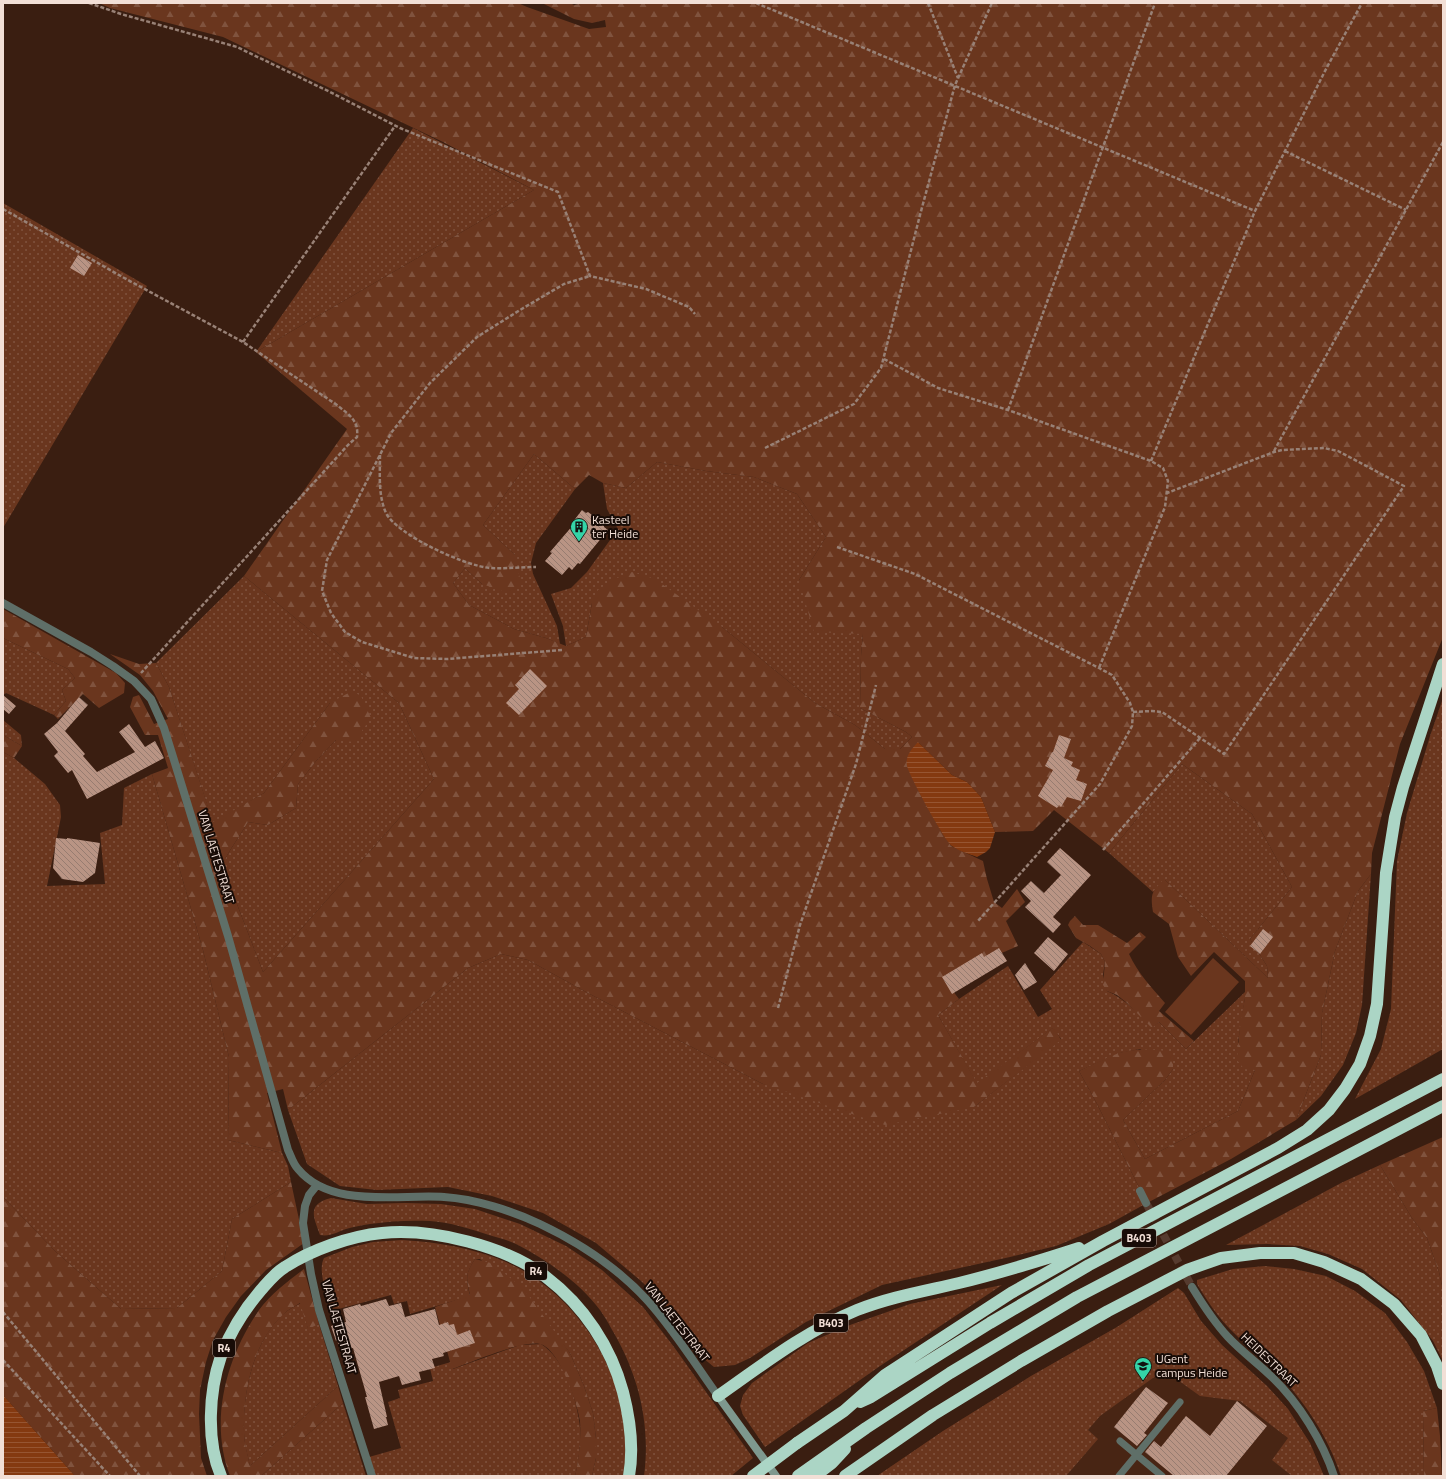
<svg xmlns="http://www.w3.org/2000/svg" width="1446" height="1479" font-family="'Titillium Web',sans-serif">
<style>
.built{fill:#482514}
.grass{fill:url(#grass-dots)}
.forest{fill:url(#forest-firs);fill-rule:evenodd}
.pitch{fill:#6a361e}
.water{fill:url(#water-rules)}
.building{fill:url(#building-back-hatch)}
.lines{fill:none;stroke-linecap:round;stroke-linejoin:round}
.street-tunnel{stroke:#563b2f;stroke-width:8;stroke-dasharray:8 4;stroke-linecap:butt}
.path{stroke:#988176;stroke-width:2.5;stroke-dasharray:4 2;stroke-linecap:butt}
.lane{stroke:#5f6f68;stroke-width:7}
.street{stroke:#5f6f68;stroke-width:8}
.secondary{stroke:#7e988e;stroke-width:8}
.highway{stroke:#abd5c5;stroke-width:12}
.highway-bridge{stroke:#abd5c5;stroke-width:12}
.labels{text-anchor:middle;stroke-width:4;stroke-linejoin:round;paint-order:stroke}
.shield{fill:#180c07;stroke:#b1a098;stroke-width:1}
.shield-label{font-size:11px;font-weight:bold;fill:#f2dfd6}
.poi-label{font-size:12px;fill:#f2dfd6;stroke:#180c07;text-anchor:start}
.street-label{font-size:12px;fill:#f2dfd6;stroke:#180c07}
</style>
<defs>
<pattern id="grass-dots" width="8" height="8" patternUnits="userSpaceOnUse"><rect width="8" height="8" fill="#6a361e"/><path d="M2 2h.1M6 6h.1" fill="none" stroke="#80533e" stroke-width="1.8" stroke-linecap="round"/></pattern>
<pattern id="forest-firs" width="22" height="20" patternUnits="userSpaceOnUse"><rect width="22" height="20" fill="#6a361e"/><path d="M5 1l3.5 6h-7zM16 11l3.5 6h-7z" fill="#80533e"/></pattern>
<pattern id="water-rules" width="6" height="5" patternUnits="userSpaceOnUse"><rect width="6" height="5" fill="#843910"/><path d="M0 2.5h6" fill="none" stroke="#965532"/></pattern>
<pattern id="building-back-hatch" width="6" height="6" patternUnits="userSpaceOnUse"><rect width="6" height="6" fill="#b99484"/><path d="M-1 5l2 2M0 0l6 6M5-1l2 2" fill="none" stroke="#977c70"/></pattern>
</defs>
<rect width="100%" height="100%" fill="#3a1e11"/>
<!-- built -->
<path class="built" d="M 1178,1288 L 1184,1293 L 1201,1321 L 1222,1345 L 1267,1386 L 1288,1409 L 1310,1443 L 1324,1476 L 877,1476 L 943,1431 L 1031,1376 L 1117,1327 Z"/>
<!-- grass -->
<path class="grass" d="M 413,128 L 534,190 L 256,352 Z
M 3,203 L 147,286 L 3,528 Z
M 534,454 L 575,489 L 536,543 L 531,563 L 533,574 L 557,626 L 560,644 L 546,638 L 514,629 L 469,605 L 453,583 L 465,568 L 482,584 L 515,555 L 483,525 Z
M 657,462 L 706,471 L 754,477 L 797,494 L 826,537 L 799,580 L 863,634 L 861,656 L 860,708 L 906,732 L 912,737 L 900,749 L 885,749 L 855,725 L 815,703 L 722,627 L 592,603 L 586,637 L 566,646 L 563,626 L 551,594 L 571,588 L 587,572 L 618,529 L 607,509 L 603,483 L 626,488 Z
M 244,576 L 399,703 L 434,779 L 263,972 L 222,865 C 229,850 240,836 248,822 L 268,825 L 296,808 L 298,784 L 317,760 L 336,740 L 330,703 L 264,793 L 213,823 L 169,687 L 156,663 Z
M 3,638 L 68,669 L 75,678 L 62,690 L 66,701 L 54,715 L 6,693 L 3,695 Z
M 1443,698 L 1443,1049 L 1355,1099 L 1381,1049 L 1391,1009 L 1397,861 L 1407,813 L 1430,736 Z
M 3,720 L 21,735 L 22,746 L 3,735 Z
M 3,752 L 14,758 L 45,784 L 60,805 L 61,817 L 47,886 L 105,884 L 100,833 L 122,825 L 124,788 L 152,774 L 203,950 L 229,1057 L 228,1140 L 282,1153 L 288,1166 L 291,1182 L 232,1219 L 222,1271 L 177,1308 L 121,1309 L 56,1252 L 3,1197 Z
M 1182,764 L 1252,814 L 1292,887 L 1250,939 L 1267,966 L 1268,978 L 1165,880 L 1153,892 L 1109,853 Z
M 1371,874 L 1362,1005 L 1356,1033 L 1343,1065 L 1321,1096 L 1296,1120 L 1321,1055 L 1322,1013 L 1335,951 L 1358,891 Z
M 1083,942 L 1101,954 L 1105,962 L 1103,975 L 1107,991 C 1125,999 1138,1013 1152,1027 L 1159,1022 L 1186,1049 L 1245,992 L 1245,998 L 1238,1042 L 1255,1070 L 1238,1111 L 1145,1159 L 1123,1120 L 1165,1080 L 1173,1069 L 1140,1049 L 1120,1053 L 1079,1071 L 1096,1102 L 1147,1203 L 1109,1224 L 1056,1246 L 1010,1257 L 882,1285 L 806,1322 L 750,1358 L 735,1365 L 714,1367 L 703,1358 L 671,1310 L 641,1281 L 596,1243 L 543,1213 L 492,1196 L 448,1187 L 377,1190 L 340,1186 L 307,1164 L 288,1110 L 468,968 L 501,954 L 528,960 L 586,992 L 763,1084 L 974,1107 L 1061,1039 L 1053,1028 L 977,1084 L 938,1015 L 959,999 L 1008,966 L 1038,1017 L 1052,1009 L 1040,990 Z
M 1380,1165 L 1412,1218 L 1427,1238 L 1439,1272 L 1443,1290 L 1443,1361 L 1433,1341 L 1401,1300 L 1362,1269 L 1328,1254 L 1300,1246 L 1268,1244 L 1226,1245 L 1341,1183 Z
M 331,1198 L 367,1204 L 405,1203 L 441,1204 L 475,1209 L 520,1224 L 566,1246 L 602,1270 L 643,1307 L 674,1347 L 753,1458 L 731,1476 L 644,1476 C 651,1423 638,1373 611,1328 C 608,1322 604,1316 600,1310 C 581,1284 547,1260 518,1245 C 509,1240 498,1238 489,1235 C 471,1229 449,1222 430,1221 C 410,1220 390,1221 370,1224 C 362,1225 353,1227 346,1229 C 337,1232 330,1237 320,1235 C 313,1216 307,1204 331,1198 Z
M 402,1240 C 438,1242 473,1248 506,1262 C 564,1287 607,1345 622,1406 C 627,1429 626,1453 624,1476 L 592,1476 L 596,1458 L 596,1439 L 593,1413 L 584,1386 L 570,1353 L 546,1323 L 480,1259 L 475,1259 C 465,1275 466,1278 470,1296 L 410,1314 L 407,1301 L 394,1304 L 391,1295 L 331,1311 C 328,1297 317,1271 324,1258 L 352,1247 L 373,1242 Z
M 1265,1266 L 1294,1269 L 1326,1276 L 1355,1291 L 1385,1313 L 1407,1342 L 1424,1371 L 1437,1408 L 1423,1411 L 1424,1476 L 1341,1476 C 1329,1439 1306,1403 1279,1375 C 1265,1360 1248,1348 1234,1333 C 1219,1319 1208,1302 1197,1284 L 1197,1280 L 1233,1269 Z
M 1002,1285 L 880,1366 L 765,1447 L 743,1415 L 740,1406 L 743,1395 L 752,1383 L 808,1343 L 850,1325 L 910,1304 Z
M 1178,1288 L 1184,1293 L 1201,1321 L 1222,1345 L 1267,1386 L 1288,1409 L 1310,1443 L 1324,1476 L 1292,1476 L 1272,1460 L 1288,1438 L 1240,1401 L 1200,1396 L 1164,1370 L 1100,1416 L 1088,1430 L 1098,1439 L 1066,1476 L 877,1476 L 943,1431 L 1031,1376 L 1117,1327 Z
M 301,1303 L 308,1328 L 319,1324 L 338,1386 L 250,1466 C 248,1456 244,1444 244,1433 C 242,1393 254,1337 287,1311 C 291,1308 296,1306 301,1303 Z
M 541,1344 C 564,1359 575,1394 579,1420 C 582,1435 579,1462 575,1476 L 375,1476 L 369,1457 L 401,1448 L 388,1402 L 400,1398 L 398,1390 L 433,1381 L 430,1368 L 451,1362 L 453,1369 L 520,1345 Z
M 343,1403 L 366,1476 L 261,1476 Z"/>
<!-- forest -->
<path class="forest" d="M 99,3 L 518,3 L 527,7 L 589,29 L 606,27 L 605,20 L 592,23 L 574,19 L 542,3 L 570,3 L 574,5 L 583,3 L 1443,3 L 1443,637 L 1400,744 L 1372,853 L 1371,874 L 1358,891 L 1335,951 L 1322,1013 L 1321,1055 L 1296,1120 L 1231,1159 L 1147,1203 L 1096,1102 L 1079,1071 C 1092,1065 1106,1058 1119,1053 C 1136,1048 1155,1049 1173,1052 L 1173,1069 L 1165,1080 L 1123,1120 L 1145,1159 L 1238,1111 L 1255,1070 L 1244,1069 L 1237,1060 L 1240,1024 L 1245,998 L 1245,981 L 1214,952 L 1191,976 L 1178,957 L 1169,924 L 1153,912 C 1150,893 1152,892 1164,879 L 1268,978 L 1267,966 L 1250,939 L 1292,887 L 1252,814 L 1182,764 L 1109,853 L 1054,810 L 1033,831 L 995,832 L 981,797 L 967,782 L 952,775 L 918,742 L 929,809 L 938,826 L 951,846 L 983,861 L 987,879 L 994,902 L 1002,908 L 1017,889 L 1025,902 L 1006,921 L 1018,946 L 943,978 L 959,999 L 938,1015 L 977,1083 L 1054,1027 L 1061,1040 L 974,1107 L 885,1125 L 763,1084 L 586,992 L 528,960 L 501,954 L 468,968 L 288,1110 L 283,1089 L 267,1093 L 282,1153 L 228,1140 L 229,1057 L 203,950 L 152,774 L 168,768 L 158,735 L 145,735 L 130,707 L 133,697 L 139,695 L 154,724 L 168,719 L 153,691 L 140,675 L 110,654 L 139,664 L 156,663 L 169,687 L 213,822 L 264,793 L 330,703 L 352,691 L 361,696 L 371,718 L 354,742 L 336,740 L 317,760 L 298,784 L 296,808 L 268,825 L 248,822 C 240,836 229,850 222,865 L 263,972 L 434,779 L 399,703 L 244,576 L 347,429 L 256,352 L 534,190 L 443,142 L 223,37 L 110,8 ZM 534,454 L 575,489 L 589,475 L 603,483 L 626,488 L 657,462 L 706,471 L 754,477 L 797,494 L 826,537 L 799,580 L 814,632 L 863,634 L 861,656 L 860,708 L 906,732 L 912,737 L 900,749 L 885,749 L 855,725 L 815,703 L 722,627 L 655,579 L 632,572 L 612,580 L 598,590 L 592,603 L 586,637 L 566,646 L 546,638 L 514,629 L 469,605 L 453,583 L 465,568 L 482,584 L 511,594 L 521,584 L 515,555 L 483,525 Z
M 3,609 L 116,673 L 125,683 L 124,693 L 99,708 L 83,694 L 58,719 L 54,715 L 66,701 L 62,690 L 75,678 L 68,669 L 3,638 Z
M 3,735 L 22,746 L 14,758 L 3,752 Z
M 1075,916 L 1083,925 L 1098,925 L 1127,943 L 1140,932 L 1146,937 L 1129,954 C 1138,973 1151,987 1165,1003 L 1159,1011 L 1194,1041 L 1186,1049 L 1159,1022 L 1152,1028 L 1127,1003 L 1117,995 L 1107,991 L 1103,985 L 1105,962 L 1101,954 L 1090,946 L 1076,938 L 1068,925 L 1070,921 Z
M 1443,1137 L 1443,1290 L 1439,1272 L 1427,1238 L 1412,1218 L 1380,1165 Z
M 291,1182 L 304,1243 L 266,1270 L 241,1296 L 226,1317 L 213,1340 L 206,1362 L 200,1390 L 199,1414 L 201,1458 L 207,1476 L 75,1476 L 3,1395 L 3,1197 L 56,1252 L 121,1309 L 177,1308 L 222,1271 L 232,1219 Z
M 475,1259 L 491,1263 L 523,1288 L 570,1353 L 584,1386 L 593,1413 L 596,1439 L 596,1458 L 592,1476 L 575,1476 C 579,1461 581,1437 580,1421 C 578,1404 559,1348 540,1344 C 522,1340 472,1362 452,1369 L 435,1307 L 470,1295 C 466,1278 465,1274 475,1259 Z
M 304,1269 L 319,1324 L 308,1329 L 300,1303 C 296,1306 291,1308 287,1311 C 253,1340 243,1390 244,1432 C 244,1443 248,1455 250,1466 L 338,1386 L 343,1403 L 261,1476 L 230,1476 C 209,1421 226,1358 259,1310 C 271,1294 288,1281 304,1269 Z
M 1437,1408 L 1440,1436 L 1442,1476 L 1424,1476 L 1423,1411 Z"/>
<!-- pitch -->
<path class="pitch" d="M 1213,958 L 1239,982 L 1191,1035 L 1165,1012 Z"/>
<!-- water -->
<path class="water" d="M 918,742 L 952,775 L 967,782 L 981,797 L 995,832 L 990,848 L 986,852 L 977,857 C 969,854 959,851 952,846 C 945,842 909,775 907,766 C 905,755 912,749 918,742 Z
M 3,1395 L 75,1476 L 3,1476 Z"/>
<!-- building -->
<path class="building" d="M 78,255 L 92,263 L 84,276 L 70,268 Z
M 582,510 L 586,513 L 588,512 L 604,524 L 604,527 L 608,530 L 580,564 L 578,563 L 572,570 L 569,567 L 562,575 L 545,561 L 552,553 L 550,552 L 574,524 L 572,523 Z
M 530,669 L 547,686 L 519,715 L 506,703 L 519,689 L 515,685 Z
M 3,695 L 16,706 L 9,714 L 3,709 Z
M 79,697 L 88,705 L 65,731 L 85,754 L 83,756 L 97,772 L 135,752 L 119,732 L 129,724 L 145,747 L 155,741 L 164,758 L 87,799 L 72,770 L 68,773 L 54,756 L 58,752 L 44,734 L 57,723 Z
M 1059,735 L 1071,739 L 1064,758 L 1073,762 L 1071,766 L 1080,770 L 1076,780 L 1087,784 L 1081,801 L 1067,797 L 1061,807 L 1059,805 L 1057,808 L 1038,796 L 1053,770 L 1045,766 L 1052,752 L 1053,752 Z
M 56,838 L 67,839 L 67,838 L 100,843 L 95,873 L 83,882 L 62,879 L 53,868 Z
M 1060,848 L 1091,875 L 1053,917 L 1061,924 L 1053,933 L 1025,907 L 1031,901 L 1021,891 L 1031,881 L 1044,893 L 1061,875 L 1047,862 Z
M 1263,929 L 1273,937 L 1260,954 L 1250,946 Z
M 1048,937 L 1068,954 L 1054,971 L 1034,953 Z
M 999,948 L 1007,961 L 952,994 L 942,977 L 982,953 L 984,957 Z
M 1025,963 L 1037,982 L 1024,990 L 1015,975 Z
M 386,1299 L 389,1306 L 401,1303 L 405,1317 L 435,1309 L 439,1325 L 448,1322 L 449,1325 L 454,1324 L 457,1335 L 470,1330 L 475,1343 L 443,1353 L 444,1356 L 432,1359 L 435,1368 L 419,1372 L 421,1380 L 402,1385 L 399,1376 L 379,1382 L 387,1417 L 386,1417 L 388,1425 L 374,1429 L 365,1397 L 367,1397 L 353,1348 L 341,1351 L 337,1340 L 336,1341 L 331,1326 L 346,1322 L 343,1309 L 360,1304 L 361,1306 Z
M 1146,1387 L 1168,1403 L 1144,1433 L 1147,1435 L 1137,1446 L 1114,1427 Z
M 1237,1401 L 1267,1426 L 1226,1476 L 1174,1476 L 1145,1452 L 1154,1441 L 1161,1447 L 1186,1416 L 1210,1436 Z"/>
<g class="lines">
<!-- street-tunnel -->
<path class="street-tunnel" d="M 1146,1203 L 1192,1287"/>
<!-- path -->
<path class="path" d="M 89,3 L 121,14 L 237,47 L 330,92 L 400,128 L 558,192 L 590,276 L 646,289 L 689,307 L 695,314
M 756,3 L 1255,211
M 928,3 L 958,78
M 1285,151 L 1406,210
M 3,209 L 126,279 L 243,342 L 337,405 C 349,415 359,420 357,437 L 348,445 L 141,673
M 243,342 L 395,126
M 884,359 L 938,388 L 1008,410 L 1151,461 L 1163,468 L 1168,481 L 1165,507 L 1099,668
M 1008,410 L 1155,3
M 765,448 L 854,404 L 881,368 L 920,215 L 955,85 L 992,3
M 1274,451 L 1443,142
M 380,455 C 380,474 378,495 386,513 C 397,535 465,566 490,568 C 505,569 521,567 536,567
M 1151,461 L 1255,211 L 1327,67 L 1362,3
M 837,547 L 915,574 L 1099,668 L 1112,675 L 1130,703 L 1133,712 L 1132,726 L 1100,784 L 978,921
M 562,650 L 447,659 L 414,658 L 362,642 L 345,632 L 331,613 L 322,591 L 327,560 L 391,433 L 430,383 L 477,337 L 520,310 L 564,284 L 590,276
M 1133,712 L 1152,711 L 1162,712 L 1224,754 L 1404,486 L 1338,451 L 1324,448 L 1282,450 L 1274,452 L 1167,493
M 1103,850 L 1200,738
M 778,1008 L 800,925 L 856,764 L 876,685
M 3,1312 L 140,1476
M 3,1360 L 110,1476"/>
<!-- lane -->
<path class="lane" d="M 1120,1441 L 1162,1476
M 1119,1476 L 1180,1402"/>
<!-- street -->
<path class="street" d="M 3,603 L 91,652 L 113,666 L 134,681 L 151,699 L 164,728 L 174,760 L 228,936 L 288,1150 C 291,1156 293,1164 298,1169 C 331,1209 398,1194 444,1197 C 475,1199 513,1211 540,1224 C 580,1243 618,1268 648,1301 C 674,1330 695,1364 718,1396
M 317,1185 L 309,1195 L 305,1206 L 303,1223 L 311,1274 L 319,1310 L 372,1476
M 1140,1191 L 1146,1203
M 1192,1287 C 1203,1305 1214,1322 1228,1337 C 1242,1352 1259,1364 1273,1378 C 1299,1403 1323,1442 1334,1476"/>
<!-- secondary -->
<path class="secondary" d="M 718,1396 L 776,1476"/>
<!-- highway -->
<path class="highway" d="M 718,1396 C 762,1365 806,1331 857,1310 C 890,1297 925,1291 959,1283 C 1000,1273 1039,1261 1079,1248
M 860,1402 L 871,1397 L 990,1323 L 1089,1265 L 1443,1079
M 797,1443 L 844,1411 L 885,1375 L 1011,1293 L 1103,1241 L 1278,1148 L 1307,1130 L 1329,1110 L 1345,1089 L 1360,1064 L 1370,1036 L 1377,1004 L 1386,873 L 1395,817 L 1403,787 L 1443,664
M 221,1476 C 206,1441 209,1391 221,1356 C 231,1330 243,1311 261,1290 C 268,1282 275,1273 285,1267 C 311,1250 350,1236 382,1233 C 432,1228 506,1246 546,1277 C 584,1306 611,1347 623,1392 C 630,1419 634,1448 629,1476
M 798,1476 L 866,1428 L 950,1373 L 1077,1297 L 1443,1106
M 815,1476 L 832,1463 L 845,1449
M 845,1476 L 933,1415 L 1021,1361 L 1108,1311 L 1187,1270 L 1221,1258 L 1260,1253 L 1294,1253 L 1324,1262 L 1361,1279 L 1394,1304 L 1421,1335 L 1437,1366 L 1443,1384"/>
<!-- highway-bridge -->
<path class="highway-bridge" d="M 753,1476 L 797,1443"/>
</g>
<!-- icons -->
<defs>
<symbol id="building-pin" viewBox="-11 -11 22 30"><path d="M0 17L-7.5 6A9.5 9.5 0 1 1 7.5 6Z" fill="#34d4a8" stroke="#180c07"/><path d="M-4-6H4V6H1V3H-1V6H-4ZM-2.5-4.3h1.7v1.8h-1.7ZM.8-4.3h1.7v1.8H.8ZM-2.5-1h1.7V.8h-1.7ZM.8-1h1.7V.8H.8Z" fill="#111"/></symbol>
<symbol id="university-pin" viewBox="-11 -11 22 30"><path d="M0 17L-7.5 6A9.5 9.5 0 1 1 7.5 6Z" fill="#34d4a8" stroke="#180c07"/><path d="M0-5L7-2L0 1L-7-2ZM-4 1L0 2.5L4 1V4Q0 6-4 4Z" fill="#111"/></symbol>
</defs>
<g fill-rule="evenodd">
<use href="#building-pin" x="569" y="517" width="20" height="27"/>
<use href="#university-pin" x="1133" y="1356" width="20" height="27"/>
</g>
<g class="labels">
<!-- shield labels -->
<g class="shield">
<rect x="1122" y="1229" width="34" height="18" rx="3"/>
<rect x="525" y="1262" width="22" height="18" rx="3"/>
<rect x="814" y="1314" width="34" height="18" rx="3"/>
<rect x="213" y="1339" width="22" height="18" rx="3"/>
</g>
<g class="shield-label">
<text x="1139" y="1242">B403</text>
<text x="536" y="1275">R4</text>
<text x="831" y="1327">B403</text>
<text x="224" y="1352">R4</text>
</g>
<!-- poi labels -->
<g class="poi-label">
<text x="592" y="524">Kasteel<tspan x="592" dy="14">ter Heide</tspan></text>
<text x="1156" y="1363">UGent<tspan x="1156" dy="14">campus Heide</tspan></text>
</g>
<!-- street labels -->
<g class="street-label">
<text transform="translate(216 857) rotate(73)" y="4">VAN LAETESTRAAT</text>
<text transform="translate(677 1322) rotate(52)" y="4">VAN LAETESTRAAT</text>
<text transform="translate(339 1327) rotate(74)" y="4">VAN LAETESTRAAT</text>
<text transform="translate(1269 1360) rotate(44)" y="4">HEIDESTRAAT</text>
</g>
</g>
<!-- border -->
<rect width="1446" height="1479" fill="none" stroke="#f2dfd6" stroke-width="8"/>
</svg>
